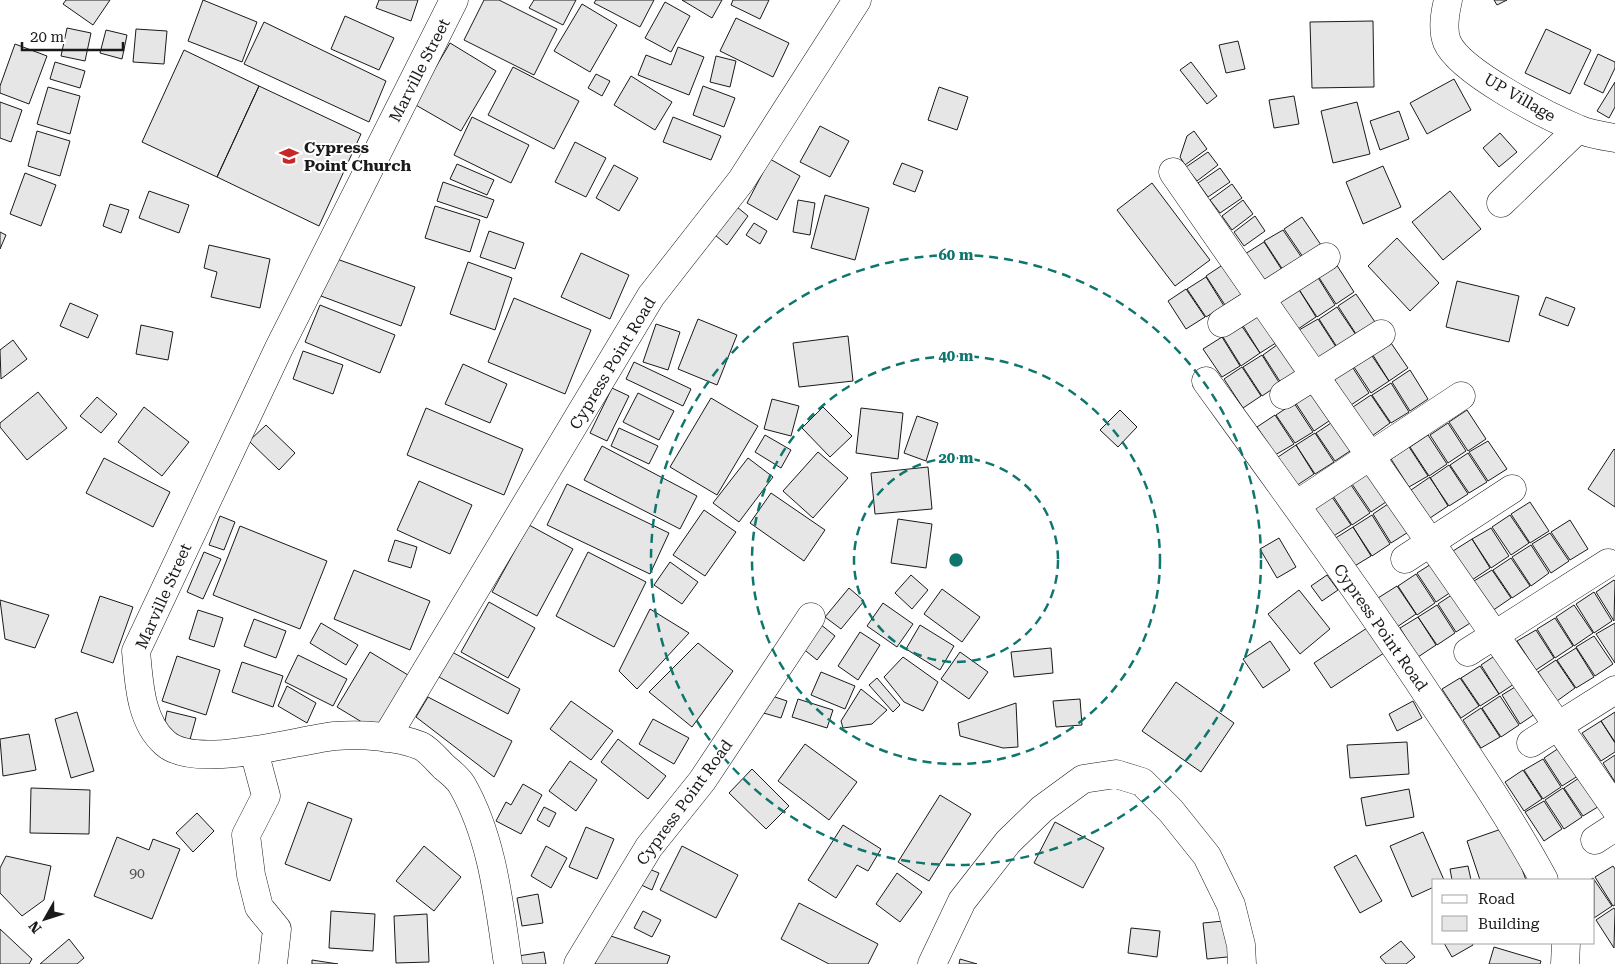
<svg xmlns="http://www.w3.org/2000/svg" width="1615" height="964" font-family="'Roboto Serif',serif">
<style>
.building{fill:#e6e6e6;stroke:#1a1a1a}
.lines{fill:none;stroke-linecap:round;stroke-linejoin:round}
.minor-casing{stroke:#1a1a1a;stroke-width:29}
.minor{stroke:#fff;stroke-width:28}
.ring{fill:none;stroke:#0f766e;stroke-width:2.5;stroke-dasharray:9 6}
.labels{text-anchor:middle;stroke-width:4;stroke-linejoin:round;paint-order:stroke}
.number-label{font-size:14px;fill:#4d4d4d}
.street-label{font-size:16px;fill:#1a1a1a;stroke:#fff}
.poi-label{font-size:16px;font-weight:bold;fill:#1a1a1a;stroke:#fff;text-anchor:start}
.centre{fill:#0f766e;stroke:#fff;stroke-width:2.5}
.ring-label{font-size:15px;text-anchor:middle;font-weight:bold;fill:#0f766e;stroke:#fff;stroke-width:4;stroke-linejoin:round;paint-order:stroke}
</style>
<rect width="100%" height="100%" fill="#fff"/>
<!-- building -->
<path class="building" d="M 66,0 L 110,0 L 93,25 L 63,4 Z
M 203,0 L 257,22 L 242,62 L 188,41 Z
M 379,0 L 418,0 L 411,21 L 376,8 Z
M 484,0 L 499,0 L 557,29 L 534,75 L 464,40 Z
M 534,0 L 576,0 L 563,25 L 529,8 Z
M 596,0 L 654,0 L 640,27 L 594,3 Z
M 682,0 L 722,0 L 712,18 Z
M 733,0 L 769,0 L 760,19 L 731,5 Z
M 1494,0 L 1507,0 L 1497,5 Z
M 665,2 L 690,16 L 671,52 L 645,38 Z
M 582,4 L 617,25 L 590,72 L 554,51 Z
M 345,16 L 394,38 L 379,70 L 331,49 Z
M 736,18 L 789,43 L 773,77 L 720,51 Z
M 1373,21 L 1374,87 L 1312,88 L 1310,22 Z
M 264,22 L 386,81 L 369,122 L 244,64 Z
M 67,28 L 91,33 L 85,61 L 61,56 Z
M 136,29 L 167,31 L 164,64 L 133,62 Z
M 1546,29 L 1591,50 L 1570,94 L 1525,73 Z
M 106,30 L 127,35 L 122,59 L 100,53 Z
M 1238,41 L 1245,69 L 1226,73 L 1219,45 Z
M 450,43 L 496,71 L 461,131 L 414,104 Z
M 15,44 L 47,56 L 29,104 L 0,93 L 0,86 Z
M 678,47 L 704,57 L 689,95 L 638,75 L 646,55 L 671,65 Z
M 184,50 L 259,86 L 217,177 L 142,142 Z
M 1598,54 L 1615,62 L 1615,68 L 1603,93 L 1584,84 Z
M 716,56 L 736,61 L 730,87 L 710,82 Z
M 55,62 L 85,71 L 80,88 L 50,79 Z
M 1191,62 L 1217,96 L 1207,104 L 1180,70 Z
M 513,67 L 579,101 L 554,149 L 488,115 Z
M 596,74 L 610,81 L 602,96 L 588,88 Z
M 631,76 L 672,102 L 655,130 L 614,105 Z
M 1454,79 L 1471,110 L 1427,134 L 1410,103 Z
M 1615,82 L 1615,107 L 1609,118 L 1597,111 Z
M 259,86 L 361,134 L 319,226 L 217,177 Z
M 703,86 L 735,98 L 724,127 L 693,115 Z
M 48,87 L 80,96 L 70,134 L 37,124 Z
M 939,87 L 968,97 L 957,130 L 928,120 Z
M 1294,96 L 1299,124 L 1274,128 L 1269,100 Z
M 0,102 L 22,110 L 11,142 L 0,138 Z
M 1357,102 L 1370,154 L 1333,163 L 1321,111 Z
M 1399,111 L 1409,139 L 1380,150 L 1370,121 Z
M 472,117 L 529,145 L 511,183 L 454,155 Z
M 673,117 L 721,136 L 711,160 L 663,142 Z
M 820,126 L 849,141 L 830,177 L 800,162 Z
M 37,131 L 70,141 L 60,176 L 28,166 Z
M 1194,131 L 1207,149 L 1185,165 L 1180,157 L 1187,136 Z
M 1500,133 L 1517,152 L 1499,167 L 1483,148 Z
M 575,142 L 606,158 L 586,197 L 555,182 Z
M 1208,152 L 1218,165 L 1197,181 L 1186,167 Z
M 770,159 L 800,176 L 777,220 L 747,203 Z
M 902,163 L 923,171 L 915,192 L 893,184 Z
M 457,164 L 494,180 L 487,195 L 450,179 Z
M 614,165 L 638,178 L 619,211 L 596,198 Z
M 1383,166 L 1401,207 L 1363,224 L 1346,182 Z
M 1220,168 L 1230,182 L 1208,197 L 1198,183 Z
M 25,173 L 56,185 L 41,226 L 10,214 Z
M 443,182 L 494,200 L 487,218 L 437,201 Z
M 1152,183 L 1210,260 L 1175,286 L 1117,210 Z
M 1232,184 L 1242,198 L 1220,213 L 1210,200 Z
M 149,191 L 189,205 L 179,233 L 139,218 Z
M 1450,191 L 1481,229 L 1443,260 L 1412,222 Z
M 825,195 L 869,208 L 855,260 L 811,248 Z
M 798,200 L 815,203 L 810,235 L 793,232 Z
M 1243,200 L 1253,214 L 1232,230 L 1222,216 Z
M 110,204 L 129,210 L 121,233 L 103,226 Z
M 435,206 L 480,220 L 470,252 L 425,238 Z
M 737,207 L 748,216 L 727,245 L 715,235 Z
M 1255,216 L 1265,231 L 1244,246 L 1234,232 Z
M 1302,217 L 1321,245 L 1303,257 L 1284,229 Z
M 754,223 L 767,231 L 760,244 L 746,235 Z
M 1283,230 L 1302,258 L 1283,270 L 1264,241 Z
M 489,231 L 524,243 L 515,269 L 480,257 Z
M 0,232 L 6,235 L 0,249 Z
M 1397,238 L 1439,283 L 1410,311 L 1368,266 Z
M 1264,242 L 1282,270 L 1264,282 L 1245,254 Z
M 209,245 L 270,259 L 260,308 L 211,297 L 217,272 L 204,268 Z
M 581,253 L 629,275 L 610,319 L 561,297 Z
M 334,258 L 415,287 L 401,326 L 321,296 Z
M 468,262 L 512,278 L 495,330 L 450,314 Z
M 1224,264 L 1243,293 L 1225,305 L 1206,276 Z
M 1336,264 L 1354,292 L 1336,304 L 1318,276 Z
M 1317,276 L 1335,305 L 1317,317 L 1298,288 Z
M 1206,277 L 1224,306 L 1206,317 L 1187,289 Z
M 1457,281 L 1519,296 L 1509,342 L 1446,327 Z
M 1298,288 L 1316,317 L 1298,329 L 1279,300 Z
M 1186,289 L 1205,317 L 1186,329 L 1168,301 Z
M 1356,294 L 1375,322 L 1356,334 L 1338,306 Z
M 1546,297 L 1575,308 L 1568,326 L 1539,315 Z
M 514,298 L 591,330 L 565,394 L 488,362 Z
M 70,303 L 98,315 L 88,338 L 60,326 Z
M 320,305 L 395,335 L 380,373 L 305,342 Z
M 1337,307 L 1356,335 L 1337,347 L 1319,319 Z
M 1260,312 L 1279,341 L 1260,353 L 1242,324 Z
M 698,319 L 737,335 L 717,385 L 678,369 Z
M 1318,319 L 1336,347 L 1318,359 L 1299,330 Z
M 656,324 L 680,332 L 668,370 L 643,362 Z
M 141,325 L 173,332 L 168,360 L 136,354 Z
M 1241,325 L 1260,353 L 1241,366 L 1223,337 Z
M 848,336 L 853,381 L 799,387 L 793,343 Z
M 1222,337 L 1240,366 L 1222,377 L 1203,349 Z
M 13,340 L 27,359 L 1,379 L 0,350 Z
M 1389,340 L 1408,368 L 1389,381 L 1371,352 Z
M 1281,342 L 1299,371 L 1281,383 L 1263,355 Z
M 303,351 L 343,365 L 333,394 L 293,379 Z
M 1370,353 L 1389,381 L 1371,393 L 1352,364 Z
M 1262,355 L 1280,384 L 1262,396 L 1243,367 Z
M 634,362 L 691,389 L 683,406 L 626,379 Z
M 463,364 L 507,384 L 490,423 L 445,404 Z
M 1351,365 L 1369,393 L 1351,405 L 1332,376 Z
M 1242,367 L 1261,396 L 1243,408 L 1224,379 Z
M 1410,370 L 1428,399 L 1410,411 L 1392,382 Z
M 1391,383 L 1409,412 L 1391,423 L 1372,395 Z
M 612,388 L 629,396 L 607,441 L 590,433 Z
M 1313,390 L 1332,419 L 1314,431 L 1295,402 Z
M 38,392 L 67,428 L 27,460 L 0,427 L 0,423 Z
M 638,393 L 674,411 L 659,440 L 623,422 Z
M 1371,395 L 1390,423 L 1372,436 L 1353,407 Z
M 97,397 L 117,414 L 101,433 L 80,416 Z
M 711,398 L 758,426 L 717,495 L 670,467 Z
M 772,399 L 799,406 L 791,436 L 764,429 Z
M 1294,403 L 1313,432 L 1295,443 L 1276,415 Z
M 144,407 L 189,442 L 162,476 L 118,442 Z
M 823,407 L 852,436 L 830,457 L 802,428 Z
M 426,408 L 523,449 L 504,495 L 407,455 Z
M 861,408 L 903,413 L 898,459 L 856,453 Z
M 1120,410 L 1137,427 L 1118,447 L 1100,430 Z
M 1467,410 L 1486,439 L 1468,451 L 1449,422 Z
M 1275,415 L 1294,444 L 1275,455 L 1257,427 Z
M 917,416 L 938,423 L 926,461 L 904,453 Z
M 1334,421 L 1353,449 L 1335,461 L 1316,433 Z
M 1448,423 L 1466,451 L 1448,463 L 1430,435 Z
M 266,425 L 295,453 L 279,470 L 249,441 Z
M 619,428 L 658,446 L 649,464 L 611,446 Z
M 1315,433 L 1334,462 L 1315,474 L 1296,445 Z
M 765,435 L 791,450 L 781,468 L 755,452 Z
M 1428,435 L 1447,464 L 1429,476 L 1410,447 Z
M 1488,441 L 1507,469 L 1488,481 L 1469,452 Z
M 1296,445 L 1314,474 L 1296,486 L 1278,457 Z
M 602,446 L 697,496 L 680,529 L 584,480 Z
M 1409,447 L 1428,476 L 1409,487 L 1391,459 Z
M 1614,449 L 1615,450 L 1615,507 L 1588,489 Z
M 818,452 L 848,478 L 813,518 L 783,491 Z
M 1468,453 L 1487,482 L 1469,493 L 1450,465 Z
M 104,458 L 170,492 L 153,527 L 86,493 Z
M 748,458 L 773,477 L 739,522 L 713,503 Z
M 1449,465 L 1468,494 L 1449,506 L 1430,478 Z
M 928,467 L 932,509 L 875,514 L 871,473 Z
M 1371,472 L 1389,500 L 1371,512 L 1352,484 Z
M 1430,477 L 1448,506 L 1430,518 L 1411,490 Z
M 419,481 L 472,505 L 450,554 L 397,530 Z
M 567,484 L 669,533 L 650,574 L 547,525 Z
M 1351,485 L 1370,513 L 1352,525 L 1333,496 Z
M 771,493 L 825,530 L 804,561 L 750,523 Z
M 1332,497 L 1351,525 L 1332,537 L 1313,509 Z
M 1391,502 L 1410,531 L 1391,543 L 1373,514 Z
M 1530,502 L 1549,531 L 1530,543 L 1511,514 Z
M 704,510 L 736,532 L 705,576 L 673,555 Z
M 1372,515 L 1390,544 L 1372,556 L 1353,527 Z
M 1510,515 L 1529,543 L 1511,555 L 1492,527 Z
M 220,516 L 235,522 L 224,550 L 209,545 Z
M 898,519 L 932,524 L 926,568 L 891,563 Z
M 1570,520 L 1588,549 L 1570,560 L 1551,532 Z
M 529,525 L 573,549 L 537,616 L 492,592 Z
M 240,526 L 327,561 L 300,629 L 213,595 Z
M 1353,527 L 1371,556 L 1353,567 L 1334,539 Z
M 1491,528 L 1509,556 L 1491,568 L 1472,539 Z
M 1550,533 L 1569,561 L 1551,573 L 1532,544 Z
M 1279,538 L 1296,567 L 1277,578 L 1260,549 Z
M 1472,539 L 1490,568 L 1472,580 L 1453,551 Z
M 395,540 L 417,547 L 411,568 L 388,561 Z
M 1531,545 L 1549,573 L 1531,586 L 1512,557 Z
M 204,552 L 221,559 L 203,599 L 187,592 Z
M 588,552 L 646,582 L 614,647 L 556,616 Z
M 1511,558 L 1530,586 L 1512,598 L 1493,570 Z
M 1436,561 L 1454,590 L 1436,602 L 1417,573 Z
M 670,562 L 698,582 L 682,604 L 654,585 Z
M 354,570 L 430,601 L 410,650 L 334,619 Z
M 1492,570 L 1511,598 L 1492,611 L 1474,581 Z
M 1416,574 L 1435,603 L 1417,615 L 1398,586 Z
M 911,575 L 928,590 L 912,609 L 895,593 Z
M 1327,575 L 1338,590 L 1322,601 L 1311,586 Z
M 1614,580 L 1615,581 L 1614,621 L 1596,592 Z
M 1397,586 L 1416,614 L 1397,627 L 1378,598 Z
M 849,588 L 864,601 L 841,629 L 825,617 Z
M 942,589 L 980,617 L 962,642 L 924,614 Z
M 1299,590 L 1330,629 L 1300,654 L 1268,614 Z
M 1456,592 L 1475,620 L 1456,632 L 1438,604 Z
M 1594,592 L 1612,621 L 1594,633 L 1576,604 Z
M 100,596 L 133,607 L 113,663 L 81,652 Z
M 0,600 L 49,615 L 35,648 L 5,639 Z
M 489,602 L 535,628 L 508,678 L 461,652 Z
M 883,603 L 913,624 L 897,647 L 867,626 Z
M 1437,605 L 1455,633 L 1437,645 L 1418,617 Z
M 1574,605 L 1593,633 L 1574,646 L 1556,617 Z
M 650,609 L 689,633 L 637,689 L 619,671 Z
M 198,610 L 223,618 L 214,647 L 189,639 Z
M 1418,617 L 1436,645 L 1418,657 L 1400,628 Z
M 1555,618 L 1573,646 L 1555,658 L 1537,629 Z
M 254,619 L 286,631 L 276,658 L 244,646 Z
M 321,623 L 358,645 L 346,665 L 310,643 Z
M 1615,623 L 1615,663 L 1596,634 Z
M 820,624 L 835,636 L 817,660 L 801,647 Z
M 920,625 L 954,646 L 940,670 L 906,649 Z
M 1370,626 L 1387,651 L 1331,688 L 1314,663 Z
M 1536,630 L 1554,658 L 1536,670 L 1517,641 Z
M 860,632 L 880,645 L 858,680 L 838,666 Z
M 1594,636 L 1613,664 L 1595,676 L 1576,647 Z
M 1270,641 L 1290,670 L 1263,688 L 1243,659 Z
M 698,643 L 733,671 L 692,727 L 649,692 Z
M 1051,648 L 1053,673 L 1014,677 L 1011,652 Z
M 1576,648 L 1594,677 L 1576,688 L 1557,660 Z
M 370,652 L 408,675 L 375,730 L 337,707 Z
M 452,652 L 520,689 L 508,714 L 439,677 Z
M 960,652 L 988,672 L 969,699 L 941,679 Z
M 1499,653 L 1517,682 L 1499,694 L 1481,665 Z
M 298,655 L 347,679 L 333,706 L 285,682 Z
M 177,656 L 220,670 L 206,715 L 162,701 Z
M 903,657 L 938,682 L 923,711 L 904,702 L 884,677 Z
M 1556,660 L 1575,688 L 1557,701 L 1538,672 Z
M 242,662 L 283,676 L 273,707 L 232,692 Z
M 1480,666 L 1499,694 L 1480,706 L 1461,678 Z
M 821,672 L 855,686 L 845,709 L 811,695 Z
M 877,678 L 900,705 L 893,712 L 869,685 Z
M 1460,678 L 1479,706 L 1461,718 L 1442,689 Z
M 1176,682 L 1234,723 L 1201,772 L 1142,731 Z
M 1520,684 L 1538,712 L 1520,724 L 1502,695 Z
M 287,686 L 316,703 L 307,723 L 278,706 Z
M 861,689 L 887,710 L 872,724 L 843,728 L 841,721 Z
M 766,694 L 787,701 L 781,718 L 760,712 Z
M 1500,696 L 1519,725 L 1501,737 L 1482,708 Z
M 428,697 L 512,741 L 494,777 L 416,717 Z
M 798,699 L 833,710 L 827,728 L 792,717 Z
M 1080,699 L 1082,725 L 1056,727 L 1053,701 Z
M 571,701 L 613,731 L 591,760 L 550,729 Z
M 1413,701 L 1422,718 L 1397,731 L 1389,714 Z
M 1016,703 L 1018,747 L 1003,748 L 960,736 L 958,723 Z
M 1481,708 L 1500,737 L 1481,748 L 1463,720 Z
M 167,711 L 196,718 L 189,743 L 162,736 Z
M 77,712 L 94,771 L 71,778 L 55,719 Z
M 1615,712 L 1615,742 L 1601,721 Z
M 653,719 L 689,738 L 674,764 L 639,744 Z
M 1601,721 L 1615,743 L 1615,752 L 1601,761 L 1582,733 Z
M 29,734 L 36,770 L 3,776 L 0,739 Z
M 618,739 L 666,776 L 648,799 L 601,762 Z
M 1407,742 L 1409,774 L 1350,778 L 1347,745 Z
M 805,744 L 857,782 L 829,820 L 778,781 Z
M 1562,746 L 1581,774 L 1562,786 L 1544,758 Z
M 1615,755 L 1615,782 L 1603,763 Z
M 1543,759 L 1561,787 L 1543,799 L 1524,770 Z
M 570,761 L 597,780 L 576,811 L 549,791 Z
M 752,769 L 789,806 L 766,829 L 729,793 Z
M 1523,770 L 1542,799 L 1524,811 L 1505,782 Z
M 1582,776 L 1601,805 L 1583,816 L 1564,788 Z
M 523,784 L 542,795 L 521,834 L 496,821 L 506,802 L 511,805 Z
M 31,788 L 90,790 L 89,834 L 30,833 Z
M 1563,788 L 1582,817 L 1564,829 L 1545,800 Z
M 1409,789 L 1414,817 L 1366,826 L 1361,798 Z
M 940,795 L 971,814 L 929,881 L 898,862 Z
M 1544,801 L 1562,829 L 1544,841 L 1525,812 Z
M 308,802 L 352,819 L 330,881 L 285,864 Z
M 544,807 L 556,813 L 549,827 L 537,820 Z
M 197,813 L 214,831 L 193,852 L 176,833 Z
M 1055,822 L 1104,848 L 1083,888 L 1034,863 Z
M 843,825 L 881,849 L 868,871 L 857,865 L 836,898 L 808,880 Z
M 586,827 L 614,839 L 597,879 L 569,867 Z
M 1507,827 L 1526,880 L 1480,880 L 1467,841 Z
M 1423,832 L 1444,880 L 1434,880 L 1434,887 L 1412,897 L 1390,846 Z
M 117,837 L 149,850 L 153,839 L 180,849 L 152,919 L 94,896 Z
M 424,846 L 461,877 L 434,911 L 396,881 Z
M 546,846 L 567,858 L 551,888 L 531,876 Z
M 682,846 L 738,875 L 716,918 L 660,890 Z
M 1356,855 L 1382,901 L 1360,913 L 1334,867 Z
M 6,856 L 51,866 L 44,900 L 22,916 L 0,893 L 0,868 Z
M 1468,866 L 1471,880 L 1452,880 L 1450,869 Z
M 1613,866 L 1615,869 L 1615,905 L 1613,906 L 1595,877 Z
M 644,867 L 659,873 L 652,890 L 637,883 Z
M 897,873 L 922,892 L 900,922 L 876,904 Z
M 1593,878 L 1612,906 L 1594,918 L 1594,880 L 1590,880 Z
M 538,894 L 543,923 L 522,926 L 517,898 Z
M 799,903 L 878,944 L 868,964 L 829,964 L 781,939 Z
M 1614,908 L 1615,910 L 1614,948 L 1596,920 Z
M 331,911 L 375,914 L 373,951 L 329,948 Z
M 643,911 L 661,920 L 652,937 L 634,928 Z
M 427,914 L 429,962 L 396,963 L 394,916 Z
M 1234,920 L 1237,956 L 1207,959 L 1203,923 Z
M 1131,928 L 1160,931 L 1157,957 L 1128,953 Z
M 0,929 L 32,959 L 29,964 L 0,964 Z
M 605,934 L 670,956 L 667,964 L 595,964 Z
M 69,939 L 84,958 L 77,964 L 40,964 Z
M 1401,941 L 1415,957 L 1406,964 L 1386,964 L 1380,957 Z
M 1444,943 L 1472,943 L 1473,945 L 1452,957 Z
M 1494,947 L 1541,961 L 1540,964 L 1489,964 Z
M 544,952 L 546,964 L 519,964 L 518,956 Z
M 960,959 L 977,964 L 959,964 Z
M 312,960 L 338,964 L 312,964 Z"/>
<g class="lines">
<defs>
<path id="minor" d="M 454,0 L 279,348 L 136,651 C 139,682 140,721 165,743 C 196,771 296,740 335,736 C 361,734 397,736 421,746 C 429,750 437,760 444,767 C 450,772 458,778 462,785 C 493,839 499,904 508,964
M 1448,0 C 1445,13 1442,29 1447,42 C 1460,72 1547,116 1578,129 C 1589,134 1603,136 1615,138
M 1173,172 L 1615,808
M 1501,203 L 1578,129
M 1222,323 L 1326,257
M 1206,381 C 1282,486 1358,590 1429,697 C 1469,757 1510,817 1544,880
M 1284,395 L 1381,334
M 1296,505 L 1461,396
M 1405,559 L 1512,489
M 1468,652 L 1608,563
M 386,738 L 651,296 L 741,181 L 857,0
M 1531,743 L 1615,690
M 254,751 L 266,796 L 246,835 L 251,875 L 259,907 L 277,929 L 273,964
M 1595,840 L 1615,827
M 578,964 L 649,847 L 702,781 L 811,617
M 932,964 L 962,901 L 1008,842 L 1042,809 L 1083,779 L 1116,774 L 1142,782 L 1171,811 L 1207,856 L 1231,905 L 1241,945 L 1242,964
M 1565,964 L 1566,943"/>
</defs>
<!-- minor casing -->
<use href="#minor" class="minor-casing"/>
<!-- minor -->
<use href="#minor" class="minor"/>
</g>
<!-- distance rings -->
<g class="ring">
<circle cx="956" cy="560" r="102"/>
<circle cx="956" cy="560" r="204"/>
<circle cx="956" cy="560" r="305"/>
</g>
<!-- icons -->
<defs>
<symbol id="school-bare" viewBox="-9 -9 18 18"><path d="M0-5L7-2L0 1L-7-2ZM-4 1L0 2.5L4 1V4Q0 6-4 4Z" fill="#c62828" stroke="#fff" stroke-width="2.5" paint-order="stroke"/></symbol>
</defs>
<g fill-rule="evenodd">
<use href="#school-bare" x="275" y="142" width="28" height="28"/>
</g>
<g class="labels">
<!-- number labels -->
<g class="number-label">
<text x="137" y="878">90</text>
</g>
<!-- street labels -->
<g class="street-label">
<text transform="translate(419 70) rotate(-63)" y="6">Marville Street</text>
<text transform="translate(1520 97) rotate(30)" y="6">UP Village</text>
<text transform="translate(612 363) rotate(-59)" y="6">Cypress Point Road</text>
<text transform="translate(163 596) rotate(-66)" y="6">Marville Street</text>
<text transform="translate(1381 627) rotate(55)" y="6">Cypress Point Road</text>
<text transform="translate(684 802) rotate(-54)" y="6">Cypress Point Road</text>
</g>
<!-- poi labels -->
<g class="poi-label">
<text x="304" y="153">Cypress<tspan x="304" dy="18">Point Church</tspan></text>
</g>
</g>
<circle cx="956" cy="560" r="8" class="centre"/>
<g class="ring-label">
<text x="956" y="260">60 m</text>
<text x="956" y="361">40 m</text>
<text x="956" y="463">20 m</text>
</g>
<!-- legend -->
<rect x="1432" y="879" width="162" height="65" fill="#ffffff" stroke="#a3a3a3"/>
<rect x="1442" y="895" width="25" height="8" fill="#ffffff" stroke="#a3a3a3"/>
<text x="1478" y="904" font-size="15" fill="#1a1a1a">Road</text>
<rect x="1442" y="916" width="25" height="15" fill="#e6e6e6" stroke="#a3a3a3"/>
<text x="1478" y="929" font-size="15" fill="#1a1a1a">Building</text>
<!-- north arrow -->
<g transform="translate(45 919) rotate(231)" stroke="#ffffff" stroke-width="4" paint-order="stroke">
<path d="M0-4L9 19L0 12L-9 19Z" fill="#1a1a1a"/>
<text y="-8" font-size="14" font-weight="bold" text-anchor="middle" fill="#1a1a1a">N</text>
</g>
<!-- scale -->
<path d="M22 42v8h101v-8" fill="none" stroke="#1a1a1a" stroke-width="2.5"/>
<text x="30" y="42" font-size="15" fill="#1a1a1a" stroke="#ffffff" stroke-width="4" paint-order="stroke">20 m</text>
</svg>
